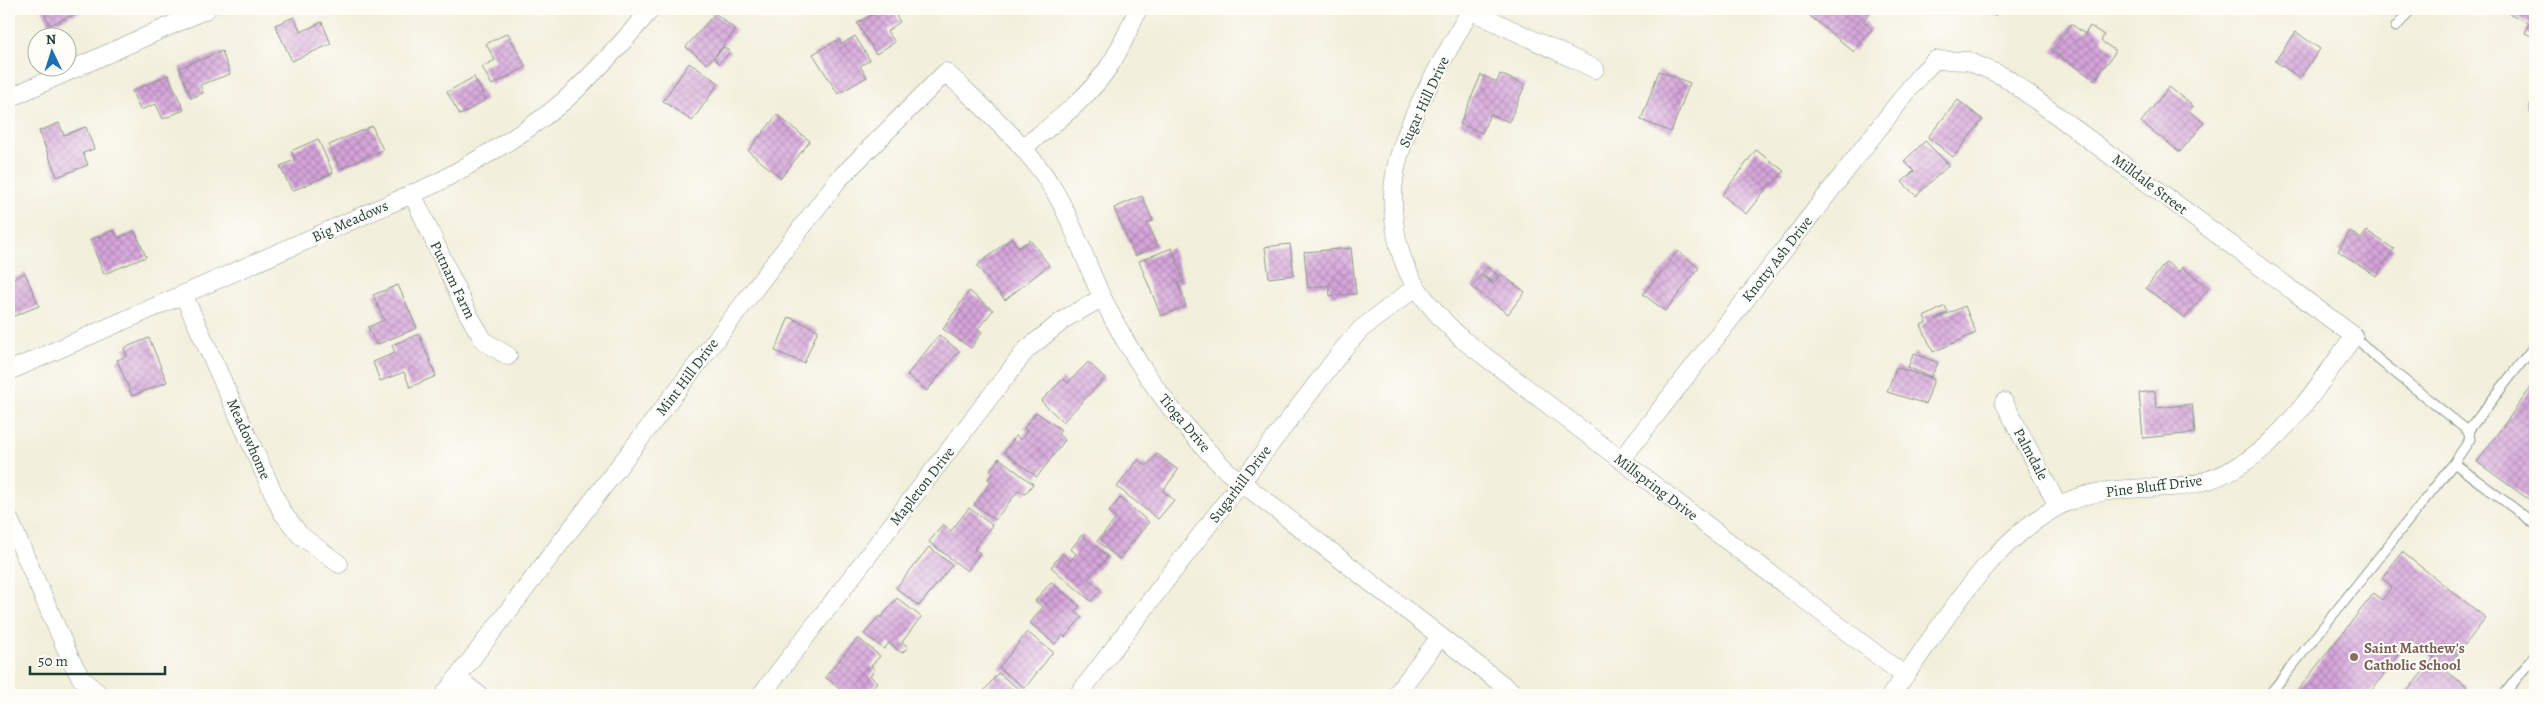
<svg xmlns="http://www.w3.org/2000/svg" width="2544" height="704" font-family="Alegreya,serif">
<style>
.building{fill:url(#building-cross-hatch)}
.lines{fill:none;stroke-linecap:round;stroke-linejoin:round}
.lane-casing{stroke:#889688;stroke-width:11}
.street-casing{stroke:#889688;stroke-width:19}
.lane{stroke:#fff;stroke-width:9}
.street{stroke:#fff;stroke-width:18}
.education-dot{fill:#8d6e63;stroke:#fdfcf7;stroke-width:2}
.labels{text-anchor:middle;stroke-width:4;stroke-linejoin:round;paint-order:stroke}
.street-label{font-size:15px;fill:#1f3d34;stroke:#fdfcf7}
.education-label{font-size:15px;font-weight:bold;fill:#785e54;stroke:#fdfcf7;text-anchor:start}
</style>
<defs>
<pattern id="building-cross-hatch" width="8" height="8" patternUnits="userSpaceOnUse" patternTransform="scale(1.25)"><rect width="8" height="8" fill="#d6a4da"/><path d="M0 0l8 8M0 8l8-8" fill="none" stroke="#ad87b2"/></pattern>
</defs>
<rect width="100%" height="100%" fill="#fdfcf7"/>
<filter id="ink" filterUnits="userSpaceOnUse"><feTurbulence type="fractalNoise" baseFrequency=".02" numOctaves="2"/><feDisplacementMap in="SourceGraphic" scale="10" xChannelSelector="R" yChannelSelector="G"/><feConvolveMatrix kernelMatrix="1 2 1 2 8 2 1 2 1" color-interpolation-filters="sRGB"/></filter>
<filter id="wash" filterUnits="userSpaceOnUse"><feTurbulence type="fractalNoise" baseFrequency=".0096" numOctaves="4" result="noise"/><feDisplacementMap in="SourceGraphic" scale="20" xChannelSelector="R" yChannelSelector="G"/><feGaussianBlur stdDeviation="1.12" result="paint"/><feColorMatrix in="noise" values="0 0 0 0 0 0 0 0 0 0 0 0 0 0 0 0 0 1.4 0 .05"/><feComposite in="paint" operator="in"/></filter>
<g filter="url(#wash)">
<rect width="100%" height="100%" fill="#f2efdb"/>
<g id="blocks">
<!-- building -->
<path class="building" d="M 42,9 L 87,9 L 50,25 Z
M 882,9 L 892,9 L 900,22 L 887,31 L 895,42 L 876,54 L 857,23 Z
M 1816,9 L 1873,9 L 1863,21 L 1872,29 L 1854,52 L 1810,16 Z
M 1977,9 L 1998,9 L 1995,16 Z
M 2500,9 L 2535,9 L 2535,38 L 2525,33 L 2529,23 Z
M 715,13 L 736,30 L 714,57 L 724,47 L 730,52 L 719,63 L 713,57 L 707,64 L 686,47 Z
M 294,17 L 301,32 L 322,22 L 331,44 L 292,61 L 275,25 Z
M 2071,24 L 2085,34 L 2090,26 L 2104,35 L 2101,41 L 2116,51 L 2095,80 L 2052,51 Z
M 2296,32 L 2320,49 L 2300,78 L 2275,61 Z
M 508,33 L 526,67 L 492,85 L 482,67 L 495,60 L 486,44 Z
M 855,36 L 870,60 L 860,66 L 867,77 L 838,94 L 813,54 L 839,39 L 842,44 Z
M 222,51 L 230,74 L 200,85 L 203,93 L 191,98 L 179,68 Z
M 689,63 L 719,83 L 692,121 L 663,101 Z
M 1659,71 L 1690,83 L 1671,132 L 1641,120 Z
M 1500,74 L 1525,85 L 1509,122 L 1490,114 L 1482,133 L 1460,124 L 1481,75 L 1497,82 Z
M 168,75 L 184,110 L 163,119 L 156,104 L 140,110 L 132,91 Z
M 474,77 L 486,100 L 460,115 L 447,92 Z
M 2169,87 L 2193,106 L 2189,111 L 2204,123 L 2180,152 L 2141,122 Z
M 1958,100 L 1983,120 L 1953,157 L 1928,137 Z
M 777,115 L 810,141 L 781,178 L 748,151 Z
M 59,123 L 64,135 L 86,127 L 94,149 L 83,153 L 88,165 L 57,177 L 39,131 Z
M 372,126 L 383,150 L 340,169 L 329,145 Z
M 318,139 L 333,173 L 292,191 L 280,166 L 295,160 L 291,151 Z
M 1925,141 L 1949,165 L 1916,196 L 1902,182 L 1914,171 L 1904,161 Z
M 1756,150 L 1784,171 L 1774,184 L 1771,182 L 1746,214 L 1722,195 Z
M 1142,196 L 1153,221 L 1147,223 L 1157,246 L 1135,256 L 1114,208 Z
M 114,230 L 118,238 L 135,231 L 146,257 L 104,274 L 90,240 Z
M 2350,231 L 2361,239 L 2367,231 L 2394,249 L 2376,276 L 2338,251 Z
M 1011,238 L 1019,248 L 1030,240 L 1049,265 L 1005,300 L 977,266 Z
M 1290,244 L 1294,275 L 1269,278 L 1265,247 Z
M 1172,248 L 1184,281 L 1178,283 L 1186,306 L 1161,316 L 1139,261 Z
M 1351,248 L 1356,294 L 1330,296 L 1329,285 L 1308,288 L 1304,252 Z
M 1678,251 L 1699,268 L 1665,311 L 1643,294 Z
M 2166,262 L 2179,272 L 2182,267 L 2209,288 L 2185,318 L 2146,288 Z
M 1487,267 L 1498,275 L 1492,282 L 1482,274 Z
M 25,273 L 39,306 L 9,318 L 9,280 Z
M 1501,274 L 1525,292 L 1508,314 L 1472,287 L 1481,275 L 1493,284 Z
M 398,285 L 417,328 L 376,345 L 368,327 L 384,320 L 373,295 Z
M 969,291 L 993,310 L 978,329 L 982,332 L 971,348 L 943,329 Z
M 1945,306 L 1948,312 L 1936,319 L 1965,306 L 1976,333 L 1933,352 L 1921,325 L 1927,322 L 1924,317 Z
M 789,317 L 818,330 L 804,363 L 775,351 Z
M 419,334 L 436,376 L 410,387 L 404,372 L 380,381 L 373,362 L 395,353 L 392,345 Z
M 939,335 L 959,351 L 927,391 L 907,375 Z
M 149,338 L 167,382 L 132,396 L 117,360 L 127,356 L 124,348 Z
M 1914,353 L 1938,363 L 1931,377 L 1908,367 Z
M 1088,362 L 1105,378 L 1063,422 L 1041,401 L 1063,379 L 1068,383 Z
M 1896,367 L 1934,379 L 1926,404 L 1887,392 Z
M 2535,382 L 2535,504 L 2477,462 Z
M 2155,391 L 2156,408 L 2192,404 L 2195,433 L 2143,438 L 2139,393 Z
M 1036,412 L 1061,430 L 1058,434 L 1065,440 L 1037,477 L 1004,452 L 1016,436 L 1021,440 L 1027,431 L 1024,428 Z
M 1157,454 L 1178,470 L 1163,491 L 1174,500 L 1158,519 L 1117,487 L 1138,460 L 1147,466 Z
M 999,458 L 1033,484 L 1025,494 L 1019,490 L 995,520 L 974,504 L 992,481 L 988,479 L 993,473 L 990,470 Z
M 1120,498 L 1149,522 L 1119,559 L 1097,541 L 1116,519 L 1109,512 Z
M 969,508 L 992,525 L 974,549 L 980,553 L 967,571 L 929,542 L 943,524 L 951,531 Z
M 1082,535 L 1108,557 L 1088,579 L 1101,590 L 1091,601 L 1051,567 L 1062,553 L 1070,561 L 1076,554 L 1071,549 Z
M 929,547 L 952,565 L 919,606 L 896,588 Z
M 2402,552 L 2486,618 L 2445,670 L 2467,687 L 2461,695 L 2404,695 L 2434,658 L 2411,640 L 2368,695 L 2294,695 L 2374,593 L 2382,600 L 2392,587 L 2382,578 Z
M 1051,582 L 1080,606 L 1075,612 L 1082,617 L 1065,637 L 1063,635 L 1055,644 L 1030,623 L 1043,607 L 1035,601 Z
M 897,598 L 921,617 L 902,642 L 908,647 L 902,653 L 889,643 L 884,649 L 864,634 L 879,616 L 881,618 Z
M 1027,632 L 1053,652 L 1025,688 L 999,668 Z
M 858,638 L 880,656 L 871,666 L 875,669 L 870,676 L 877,682 L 866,695 L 858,693 L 847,695 L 825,677 Z
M 998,673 L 1024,693 L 1023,695 L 981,695 Z"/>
</g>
</g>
<g filter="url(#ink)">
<use href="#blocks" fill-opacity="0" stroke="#889688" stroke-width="1"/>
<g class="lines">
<defs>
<path id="lane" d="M 2396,27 L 2411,9
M 2535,106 L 2535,111
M 2354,336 L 2379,360 L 2468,431 L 2470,439 L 2454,463
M 2468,431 L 2535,345
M 2269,695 L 2454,463 L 2535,524
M 2508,695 L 2506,692 L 2535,655"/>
<path id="street" d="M 1471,9 C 1446,56 1414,104 1399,156 C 1387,197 1393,252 1417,288 C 1430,307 1446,324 1462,339 L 1905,676
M 1470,10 L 1595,69
M 9,98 L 207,9
M 1024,147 C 1054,123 1086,100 1108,68 C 1121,49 1129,29 1138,9
M 412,193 L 467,312 L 484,341 L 508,356
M 183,294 L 282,512 L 300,535 L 339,564
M 9,371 L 437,183 C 481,158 527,133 565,100 C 596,72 624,41 651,9
M 2004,402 L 2058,506
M 1621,460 L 1920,75 L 1935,60 L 1968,61 L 2005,77 L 2354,336 C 2307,400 2261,482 2172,487 C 2134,489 2092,487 2057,507 C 1983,548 1941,629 1891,695
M 9,519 L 71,660 L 81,678 L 100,695
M 457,678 L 479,695
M 444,695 L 838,180 L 946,72 C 985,110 1027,144 1055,192 C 1074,224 1085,261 1101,295 C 1133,362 1176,421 1228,472 L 1516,695
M 761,695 L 1026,350 L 1066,318 L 1102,298
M 1078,695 L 1344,348 L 1361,329 L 1416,287
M 1396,695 L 1440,637"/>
</defs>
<!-- lane casing -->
<use href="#lane" class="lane-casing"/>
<!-- street casing -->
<use href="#street" class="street-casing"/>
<!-- lane -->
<use href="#lane" class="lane"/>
<!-- street -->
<use href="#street" class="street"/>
</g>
</g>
<!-- markers -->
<circle class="education-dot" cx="2354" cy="657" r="5"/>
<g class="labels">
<!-- street labels -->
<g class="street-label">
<text transform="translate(1424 102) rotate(-65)" y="5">Sugar Hill Drive</text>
<text transform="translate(2150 184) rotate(37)" y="5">Milldale Street</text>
<text transform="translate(350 221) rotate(-24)" y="5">Big Meadows</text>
<text transform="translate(1777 259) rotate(-52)" y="5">Knotty Ash Drive</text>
<text transform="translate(453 280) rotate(64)" y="5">Putnam Farm</text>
<text transform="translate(687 377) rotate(-53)" y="5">Mint Hill Drive</text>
<text transform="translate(1185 423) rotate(50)" y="5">Tioga Drive</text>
<text transform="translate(249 439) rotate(66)" y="5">Meadowhome</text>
<text transform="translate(2031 454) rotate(62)" y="5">Palmdale</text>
<text transform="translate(1240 484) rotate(-53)" y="5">Sugarhill Drive</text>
<text transform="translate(922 486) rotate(-52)" y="5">Mapleton Drive</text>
<text transform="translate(2154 486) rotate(-7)" y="5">Pine Bluff Drive</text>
<text transform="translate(1656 487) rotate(37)" y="5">Millspring Drive</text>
</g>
<!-- education labels -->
<g class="education-label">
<text x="2364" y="653">Saint Matthew's<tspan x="2364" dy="17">Catholic School</tspan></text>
</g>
</g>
<!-- margin -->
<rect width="2544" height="704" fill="none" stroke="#fdfcf7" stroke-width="30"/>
<!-- north arrow -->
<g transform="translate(52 52) rotate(356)"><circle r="24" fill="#fdfcf7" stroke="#a4b0a9"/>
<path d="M0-4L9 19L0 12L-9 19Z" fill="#1f6fb2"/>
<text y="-8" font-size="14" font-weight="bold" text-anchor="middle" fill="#1f3d34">N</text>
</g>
<!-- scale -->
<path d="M30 666v8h135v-8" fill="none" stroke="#1f3d34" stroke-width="2.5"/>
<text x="38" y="666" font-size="15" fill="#1f3d34" stroke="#fdfcf7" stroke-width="4" paint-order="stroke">50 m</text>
</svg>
